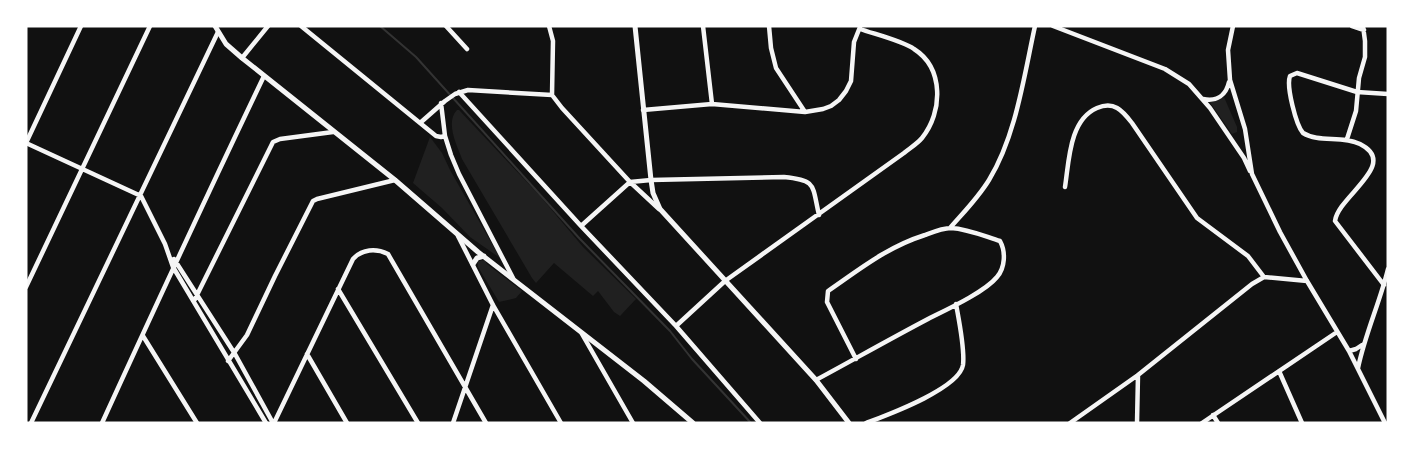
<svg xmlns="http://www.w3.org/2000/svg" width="1414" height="449" font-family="Commissioner,sans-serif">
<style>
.green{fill:#202020}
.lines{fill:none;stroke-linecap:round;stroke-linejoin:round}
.stream{stroke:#333;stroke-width:2}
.minor{stroke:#f5f5f5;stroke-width:4.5}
.tertiary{stroke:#f5f5f5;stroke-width:5}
</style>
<rect width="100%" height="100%" fill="#111"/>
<!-- green -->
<path class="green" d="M 1224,97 L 1237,127 L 1237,132 L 1232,134 L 1209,101 L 1219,100 Z
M 457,110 L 459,110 L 540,196 L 583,247 L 636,299 L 620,316 L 614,312 L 598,291 L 593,296 L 554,263 L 536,283 L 532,278 L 462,159 C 457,146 445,122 457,110 Z
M 430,137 L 442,153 L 450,170 L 500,258 L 470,237 L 442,208 L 413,183 Z
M 485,260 L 487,264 L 522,291 L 516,298 L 499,302 L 478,267 L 478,261 Z"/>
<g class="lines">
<!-- stream -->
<path class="stream" d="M 380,26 L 416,57 L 580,239 L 670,331 L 692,359 L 751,423"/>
<!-- minor -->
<path class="minor" d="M 301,26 L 436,136 L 441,137 L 445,136
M 446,26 L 467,49
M 549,26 L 553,41 L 552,95
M 703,26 L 712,104
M 769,26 L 771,48 L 776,68 L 805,112
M 1053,26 L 1165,69 L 1189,84 L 1210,108 L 1244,158 L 1250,171
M 1233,26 L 1228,50 L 1230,80 L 1245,129 L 1252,174 L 1280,232 L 1307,281 L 1349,351 L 1385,423
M 1352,26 L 1364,30
M 242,58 L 268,26
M 459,92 L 581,226 L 676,326 L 760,423
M 552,95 L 562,108 L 630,182 L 659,209
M 1203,99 C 1217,102 1226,95 1229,82
M 441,103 L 445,136 L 451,155 L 459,174 L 513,278
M 643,110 L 712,104 L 805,112 L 823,109 L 831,106 L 839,100 L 846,91 L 851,81 L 854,42 L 860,27
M 420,123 L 445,101 L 455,94 L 468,90 L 552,95
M 1347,139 L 1356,111 L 1359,78 L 1365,57 L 1365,41 L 1363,26
M 26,143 L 141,196 L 165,244 L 173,267 L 266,423
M 26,143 L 81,26
M 630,182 L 651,180 L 784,177 C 817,180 812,185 819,215
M 1065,187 C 1069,162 1069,120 1097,108 C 1114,101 1122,110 1132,123 L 1197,218 L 1248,256 L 1264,277
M 581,226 L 630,182
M 950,228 C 963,213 978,198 989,180 C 1016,136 1024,76 1035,26
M 458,236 L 493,305 L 561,423
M 174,259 L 235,354 L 273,423
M 1384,285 L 1335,221 C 1338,196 1400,164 1360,144 C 1342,135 1319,143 1303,133 C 1296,125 1286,86 1290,76 L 1297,73 L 1357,92 L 1388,94
M 26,287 L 150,26
M 338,289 L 418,423
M 194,301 L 273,142 L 280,139 L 333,132
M 676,326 L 725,281 L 904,153 C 910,148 917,144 922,138 C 943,112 944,68 914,49 C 903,41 874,34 860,29
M 582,334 L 633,423
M 143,336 L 197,423
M 1349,351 L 1356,349 L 1362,345
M 307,354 L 347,423
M 228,361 L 247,335 L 275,276 L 313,201 L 317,199 L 395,180
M 1358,368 C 1365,334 1380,302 1388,269
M 1279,371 L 1302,423
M 816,380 C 853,360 890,339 928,319 C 946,310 985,292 997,277 C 1005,268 1006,252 1000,241 C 984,236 968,229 951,228 C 943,228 933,232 925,235 C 887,247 860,269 828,291 L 827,302 L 856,359
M 1213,415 L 1218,423
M 31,423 L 218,32
M 102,423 C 155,307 209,191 264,76
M 274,423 L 353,259 C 362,249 376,248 388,254 L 486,423
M 453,423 L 493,305
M 866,423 C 887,415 959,389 963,365 C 965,349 959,321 956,304
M 1070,423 L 1138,375 L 1252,284 L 1264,277 L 1307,281
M 1137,423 L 1138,375
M 1202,423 L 1337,332"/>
<!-- tertiary -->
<path class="tertiary" d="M 215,26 L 226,44 L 242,58 L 395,180 L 478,252 L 644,381 L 693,423
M 635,26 L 651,180 L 653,193 L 660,209 L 816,380 L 849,423
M 473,264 L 477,258 L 484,256"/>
</g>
<!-- border -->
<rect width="1414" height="449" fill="none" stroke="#ffffff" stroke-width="55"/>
</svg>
